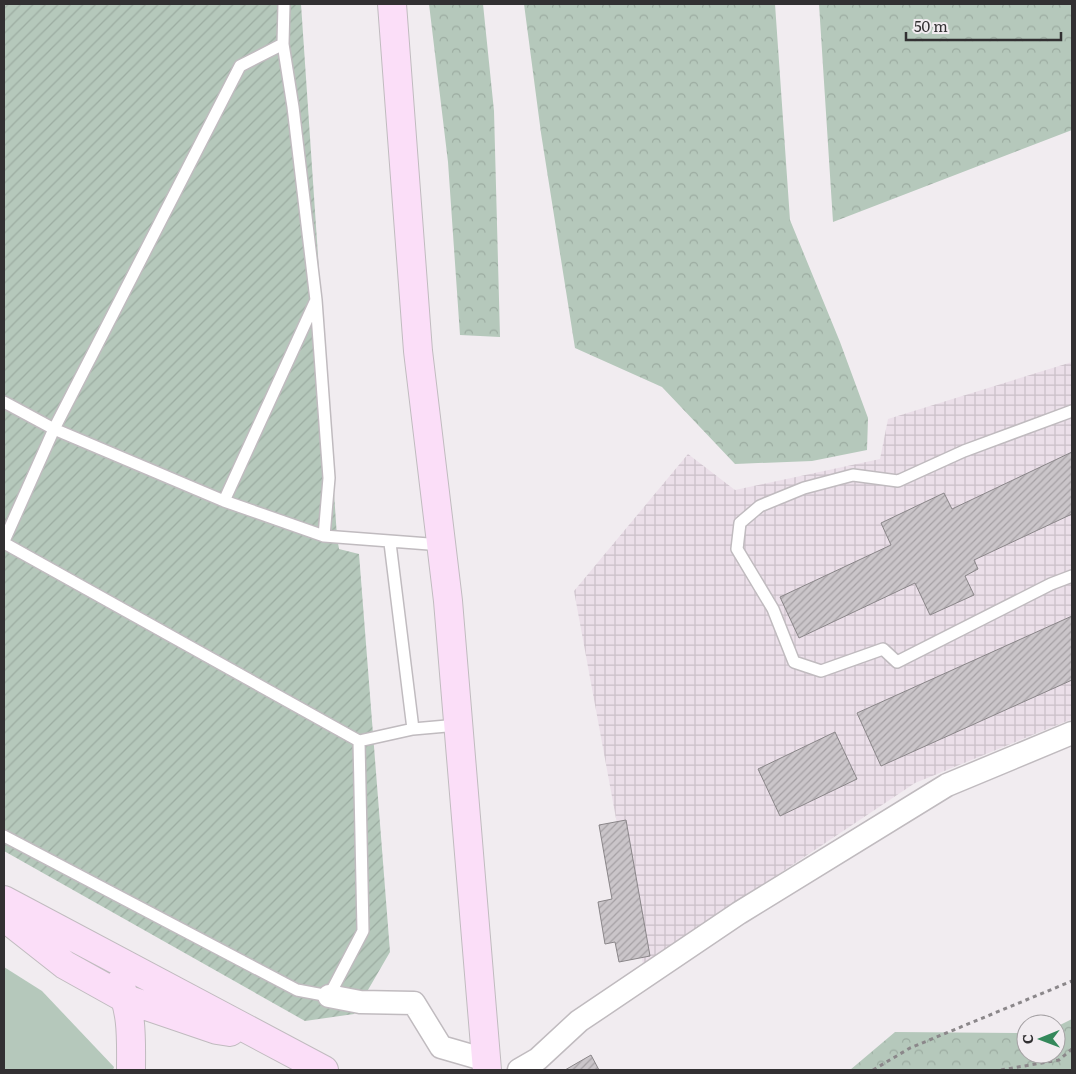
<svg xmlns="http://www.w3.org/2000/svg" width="1076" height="1074" font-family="Literata,serif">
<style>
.industrial{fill:url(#industrial-grid)}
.grass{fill:#b5c8bb}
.forest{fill:url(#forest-crowns)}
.garden{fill:url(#garden-furrows)}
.building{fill:url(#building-hatch);stroke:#8a8689}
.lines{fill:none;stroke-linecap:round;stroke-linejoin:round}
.lane-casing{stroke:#c0bbbf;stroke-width:14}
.street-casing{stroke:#c0bbbf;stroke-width:25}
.secondary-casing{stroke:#c0bbbf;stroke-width:30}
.path{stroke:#8b878a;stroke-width:3;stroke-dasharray:4 4;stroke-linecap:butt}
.lane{stroke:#fff;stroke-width:11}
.street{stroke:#fff;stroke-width:22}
.secondary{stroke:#fbdef8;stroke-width:28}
</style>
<defs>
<pattern id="industrial-grid" width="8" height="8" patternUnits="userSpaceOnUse" patternTransform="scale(1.25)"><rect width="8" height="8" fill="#ebdfe9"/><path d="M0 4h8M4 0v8" fill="none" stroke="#cac0c8"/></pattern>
<pattern id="forest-crowns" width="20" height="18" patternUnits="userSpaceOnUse" patternTransform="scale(1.25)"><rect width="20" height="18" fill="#b5c8bb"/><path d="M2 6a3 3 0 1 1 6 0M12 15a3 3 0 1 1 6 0" fill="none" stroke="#9caca1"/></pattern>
<pattern id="garden-furrows" width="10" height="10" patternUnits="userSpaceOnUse" patternTransform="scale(1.25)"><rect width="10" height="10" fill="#b5c8bb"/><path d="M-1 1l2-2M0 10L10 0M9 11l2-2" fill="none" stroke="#9caca1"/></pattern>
<pattern id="building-hatch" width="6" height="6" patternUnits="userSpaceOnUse" patternTransform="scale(1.25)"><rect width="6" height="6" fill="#cac5c9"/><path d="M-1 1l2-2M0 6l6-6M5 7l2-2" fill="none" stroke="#a5a0a4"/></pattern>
</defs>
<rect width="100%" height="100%" fill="#f1ecf0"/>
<!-- industrial -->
<path class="industrial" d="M 1072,362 L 1072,719 L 915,783 L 734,904 L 644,970 L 574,591 L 688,454 L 735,490 L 880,459 L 888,419 Z"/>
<!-- grass -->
<path class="grass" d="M 4,967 L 42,991 L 114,1067 L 113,1070 L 4,1070 Z"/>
<!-- forest -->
<path class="forest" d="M 429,4 L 483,4 L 494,111 L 500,337 L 460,335 L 448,162 Z
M 524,4 L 775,4 L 790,220 L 840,342 L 868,418 L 867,450 L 812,461 L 735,464 L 662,387 L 575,348 L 541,133 Z
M 819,4 L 1072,4 L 1072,130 L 833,222 Z
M 1072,1019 L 1072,1070 L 850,1070 L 895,1032 L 1026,1033 L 1026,1054 L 1056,1054 L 1056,1027 Z"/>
<!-- garden -->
<path class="garden" d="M 4,4 L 301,4 L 337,537 L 339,549 L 359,554 L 390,952 L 354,1014 L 305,1021 L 4,851 Z"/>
<!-- building -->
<path class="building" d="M 1072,452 L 1072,514 L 974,560 L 978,569 L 965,576 L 974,595 L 930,615 L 915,583 L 799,638 L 780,597 L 891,545 L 881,523 L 944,493 L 952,509 Z
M 1072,616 L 1072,680 L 881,766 L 857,713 Z
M 835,732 L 857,779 L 780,816 L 758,769 Z
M 626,820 L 650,956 L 619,962 L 615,942 L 605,944 L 598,902 L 612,899 L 599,825 Z
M 591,1055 L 599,1070 L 565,1070 Z"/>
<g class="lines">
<defs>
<path id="lane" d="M 283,44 L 284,4
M 4,402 L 54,429 L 224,501 L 324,536 L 442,545
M 1072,411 L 964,451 L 898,481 L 853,475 L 804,488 L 760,506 L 740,523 L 737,549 L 773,609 L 794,662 L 821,671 L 883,649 L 897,662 L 1051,584 L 1072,576
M 224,501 L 315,302
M 4,541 L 54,429 L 240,66 L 283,44 L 293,107 L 316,300 L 329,478 L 324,536
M 4,543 L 359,741 L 413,729 L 458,725
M 390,543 L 413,729
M 4,836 L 297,990 L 329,996 L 363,931 L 359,741"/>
<path id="street" d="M 329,996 L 360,1002 L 414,1003 L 441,1047 L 486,1060
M 519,1070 L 538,1059 L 579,1021 L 739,913 L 947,785 L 1072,733"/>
<path id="secondary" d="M 392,4 L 418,351 L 448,601 L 487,1070
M 4,900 L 324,1070
M 4,911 L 13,924 L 65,965 L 126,999 L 217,1030 L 230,1032
M 119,984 C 133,1011 131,1041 131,1070"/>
</defs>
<!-- lane casing -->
<use href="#lane" class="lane-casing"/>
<!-- street casing -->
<use href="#street" class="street-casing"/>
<!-- secondary casing -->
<use href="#secondary" class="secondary-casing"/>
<!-- path -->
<path class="path" d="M 873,1070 L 910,1048 L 1072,981
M 1001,1070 L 1059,1060 L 1072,1049"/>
<!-- lane -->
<use href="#lane" class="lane"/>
<!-- street -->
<use href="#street" class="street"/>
<!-- secondary -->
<use href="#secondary" class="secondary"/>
</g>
<!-- border -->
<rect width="1076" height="1074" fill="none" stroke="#323032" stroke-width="10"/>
<!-- north arrow -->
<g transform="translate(1041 1039) rotate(269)"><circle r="24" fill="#f1ecf0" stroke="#a5a1a4"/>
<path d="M0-4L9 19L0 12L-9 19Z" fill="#34885b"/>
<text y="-8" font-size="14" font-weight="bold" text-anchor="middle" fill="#323032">С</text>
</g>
<!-- scale -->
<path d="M906 32v8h155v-8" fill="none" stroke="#323032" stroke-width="2.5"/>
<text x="914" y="32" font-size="15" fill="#323032" stroke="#f1ecf0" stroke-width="4" paint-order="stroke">50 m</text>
</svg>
